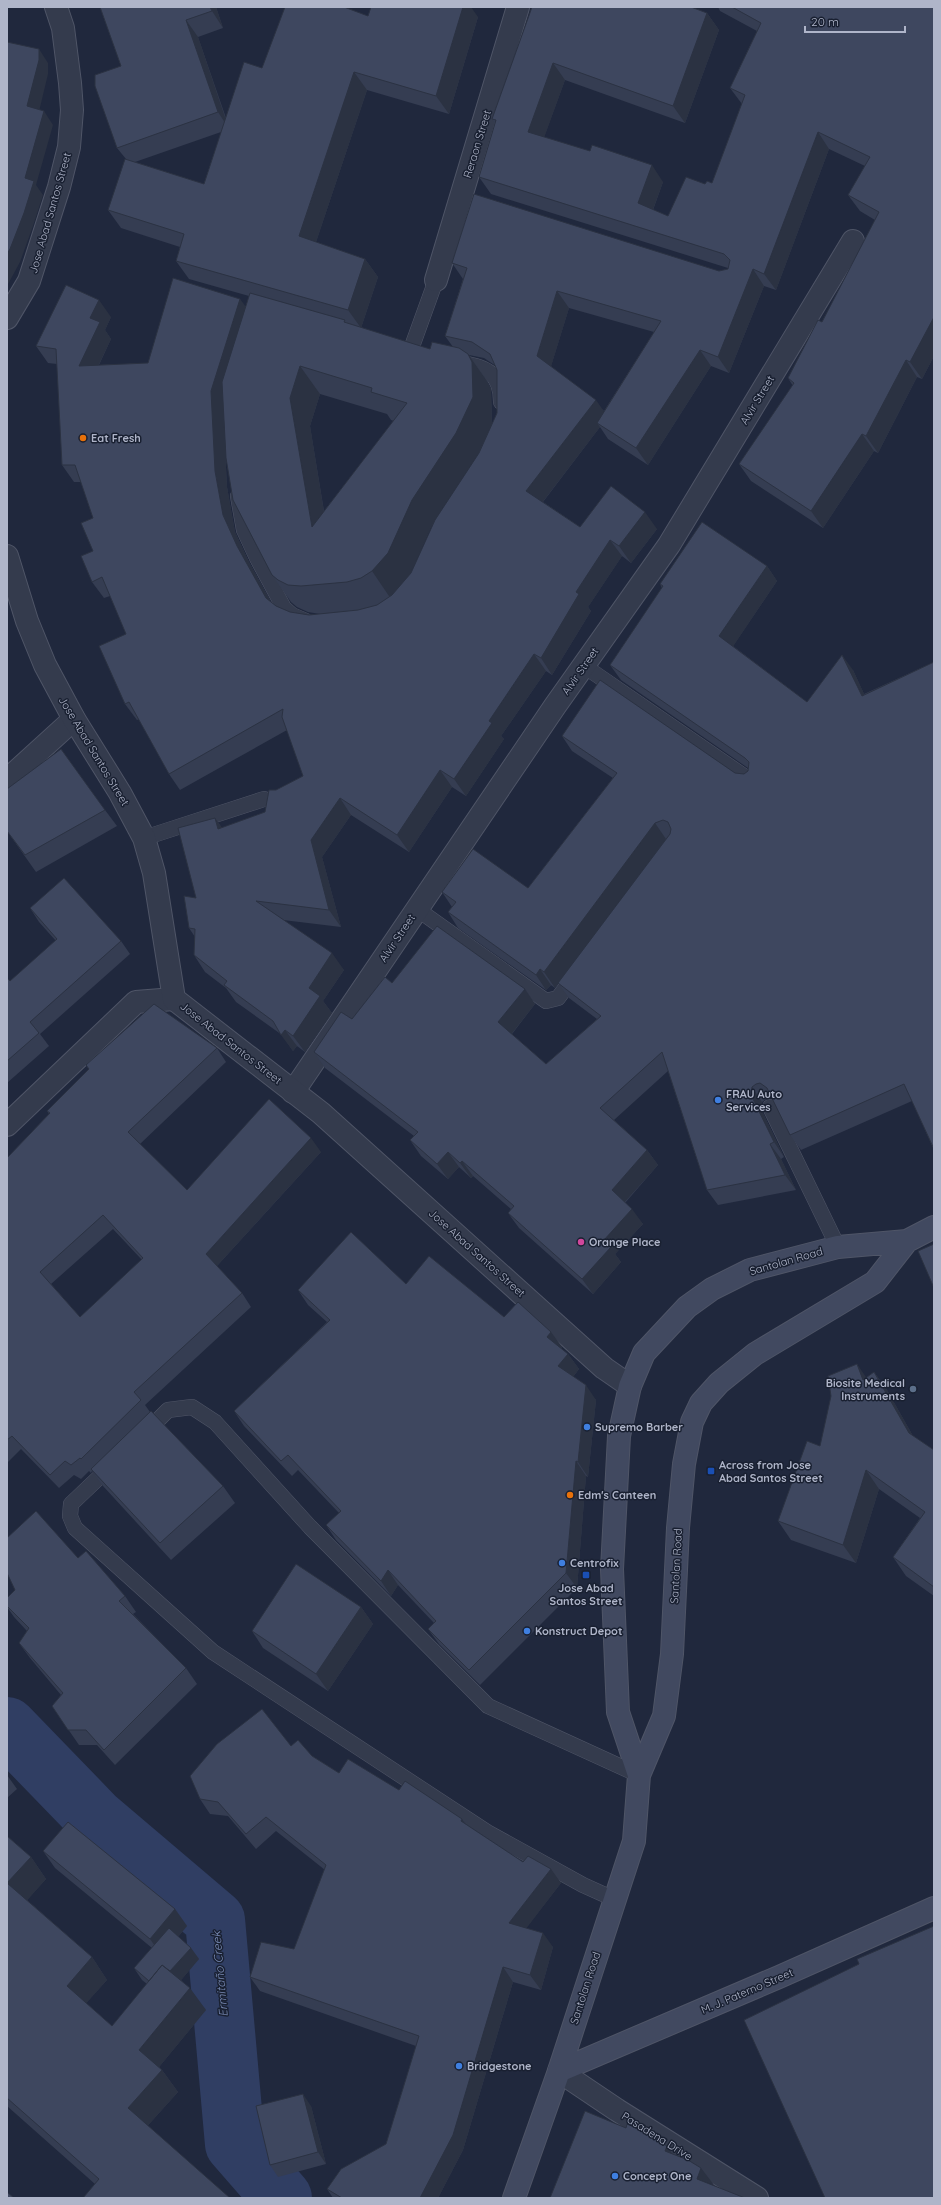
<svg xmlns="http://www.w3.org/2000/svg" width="941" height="2205" font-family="Quicksand,sans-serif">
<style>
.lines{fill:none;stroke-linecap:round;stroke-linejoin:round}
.river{stroke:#303e63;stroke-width:60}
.service-casing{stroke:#4f5567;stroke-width:16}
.minor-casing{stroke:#4f5567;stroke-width:24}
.tertiary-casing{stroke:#4f5567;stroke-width:24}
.secondary-casing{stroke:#4f5567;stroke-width:24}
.service{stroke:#343b4d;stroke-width:15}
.minor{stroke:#343b4d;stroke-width:22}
.tertiary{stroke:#343b4d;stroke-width:22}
.secondary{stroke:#414960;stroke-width:22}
.wall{fill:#353d52;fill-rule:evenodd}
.shaded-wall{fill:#2b3242}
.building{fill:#3e475f;stroke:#2b3242;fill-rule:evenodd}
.food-dot{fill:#e8710a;stroke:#192031;stroke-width:1.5}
.shop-dot{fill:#3f7fe0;stroke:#192031;stroke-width:1.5}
.hotel-dot{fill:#d1479c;stroke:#192031;stroke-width:1.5}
.service-dot{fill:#5c6f8a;stroke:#192031;stroke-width:1.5}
.transit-dot{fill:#1a4fb4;stroke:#192031;stroke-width:1.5}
.labels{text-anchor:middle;stroke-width:3;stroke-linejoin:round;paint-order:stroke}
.street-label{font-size:11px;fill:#afb5c9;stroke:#192031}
.poi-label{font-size:11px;font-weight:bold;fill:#afb5c9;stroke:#192031;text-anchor:start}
.water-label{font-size:12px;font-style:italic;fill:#7b8db8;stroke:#192031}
</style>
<rect width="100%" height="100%" fill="#20283d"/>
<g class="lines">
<!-- river -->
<path class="river" d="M 7,1727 L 95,1818 L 215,1920 L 235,2144 L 282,2198"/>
<defs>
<path id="service" d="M 410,352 L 436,280
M 457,362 C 483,367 501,370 501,402
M 238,496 L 244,530 L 257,558 L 284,608 L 292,615 L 306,621
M 584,666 L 751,781
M 144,838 L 264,799
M 417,909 L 546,1001 L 558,998 L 575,975
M 770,1107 L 838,1247
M 145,1433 L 168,1410 L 192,1407 L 215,1422 L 310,1527 L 488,1706 L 639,1775
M 112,1465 L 71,1504 L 70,1516 L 75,1528 L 213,1652 L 487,1832 L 583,1885 L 614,1899"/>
<path id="minor" d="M 436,280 L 518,7
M 7,780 L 74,719
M 293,1092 L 555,706 L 669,545 L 853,241
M 7,1125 L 136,1002 L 174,999
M 559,2071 L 617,2110 L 757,2198"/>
<path id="tertiary" d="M 7,318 L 29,281 L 59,187 L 69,147 L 72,110 L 70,83 L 63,28 L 56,7
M 7,556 L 27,621 L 45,665 L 74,719 L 120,793 L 144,838 L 154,873 L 174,999 L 321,1113 L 604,1368 L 630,1386"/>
<path id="secondary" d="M 639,1775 L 618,1712 L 612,1569 L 619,1436 L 630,1386 L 644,1353 L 687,1307 L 712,1289 L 750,1270 L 838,1247 L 907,1241 L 934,1227
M 559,2071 L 779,1977 L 934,1908
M 514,2198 L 559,2071 L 634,1841 L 639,1775 L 664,1716 L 672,1654 L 678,1528 L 684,1464 L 692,1422 L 701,1403 L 719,1383 L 755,1354 L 875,1282 L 907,1241"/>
</defs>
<!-- service casing -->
<use href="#service" class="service-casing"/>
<!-- minor casing -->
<use href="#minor" class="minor-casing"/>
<!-- tertiary casing -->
<use href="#tertiary" class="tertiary-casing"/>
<!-- secondary casing -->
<use href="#secondary" class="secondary-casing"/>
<!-- service -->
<use href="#service" class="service"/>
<!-- minor -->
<use href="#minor" class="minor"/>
<!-- tertiary -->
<use href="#tertiary" class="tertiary"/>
<!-- secondary -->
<use href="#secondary" class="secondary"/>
</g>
<!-- wall -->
<path class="wall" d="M 100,7 L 216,7 L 223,28 L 198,37 L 226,118 L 262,68 L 368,16 L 478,17 L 449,114 L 367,90 L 316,242 L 365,259 L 378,277 L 361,328 L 430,349 L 453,347 L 445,336 L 463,279 L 452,263 L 719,271 L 728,269 L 728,268 L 491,194 L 479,177 L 495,123 L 492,119 L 532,7 L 707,13 L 719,30 L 685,123 L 565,80 L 544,137 L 663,182 L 653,210 L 668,216 L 705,184 L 712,183 L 742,104 L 730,88 L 757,31 L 720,11 L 718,7 L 934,7 L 934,356 L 922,379 L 917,377 L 878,453 L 874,451 L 823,528 L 751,481 L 739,464 L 793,386 L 788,378 L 822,322 L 875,220 L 860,211 L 848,195 L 865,166 L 829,149 L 776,290 L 764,286 L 729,373 L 711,366 L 648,465 L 608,439 L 600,427 L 543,502 L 580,527 L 657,529 L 631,563 L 622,556 L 588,607 L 591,611 L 552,675 L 546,671 L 501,736 L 504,739 L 466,796 L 452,787 L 409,852 L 351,815 L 322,857 L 341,927 L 283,920 L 344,970 L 323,1001 L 332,1013 L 305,1052 L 297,1046 L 293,1051 L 282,1035 L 236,1002 L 226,988 L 205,972 L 194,955 L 195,937 L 189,928 L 215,818 L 222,828 L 265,812 L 276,790 L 303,776 L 287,730 L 180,790 L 169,774 L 139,719 L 137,720 L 125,704 L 126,634 L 110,596 L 104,598 L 92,582 L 93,551 L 93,518 L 81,482 L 74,482 L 62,465 L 57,364 L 48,363 L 36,346 L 111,317 L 105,330 L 111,339 L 99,365 L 148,363 L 246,306 L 249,296 L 189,279 L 176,261 L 180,247 L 121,228 L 108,210 L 126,159 L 117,148 L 121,66 ZM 221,132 L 204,184 L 135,162 ZM 569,308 L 654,332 L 604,411 L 551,366 ZM 469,355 L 484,358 L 496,366 L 497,370 L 497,413 L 478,455 L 492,424 L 491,389 L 487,381 ZM 320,394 L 387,414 L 391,420 L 394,421 L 324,511 L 310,426 ZM 223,408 L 272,575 L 291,602 L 297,607 L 308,612 L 320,614 L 309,615 L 290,612 L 276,606 L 271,602 L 249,562 L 235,532 L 227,487 ZM 433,525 L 411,573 L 410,574 L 431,527 Z
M 767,566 L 777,581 L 733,646 L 807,702 L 853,670 L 864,694 L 934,662 L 934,1150 L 912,1101 L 801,1150 L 790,1135 L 773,1099 L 771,1098 L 766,1099 L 762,1102 L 762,1111 L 784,1157 L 781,1159 L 796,1190 L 718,1205 L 707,1190 L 668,1071 L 614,1120 L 647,1150 L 658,1165 L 625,1203 L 643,1224 L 615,1254 L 621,1262 L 593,1294 L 519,1228 L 508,1213 L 511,1209 L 473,1176 L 471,1178 L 459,1167 L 448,1179 L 421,1156 L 410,1140 L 414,1136 L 325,1068 L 314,1052 L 352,1019 L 392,983 L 525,989 L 535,1004 L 512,1034 L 546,1064 L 597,1019 L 569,998 L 558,983 L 666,838 L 555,988 L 551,985 L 546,990 L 458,928 L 448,912 L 452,907 L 442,892 L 528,888 L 613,778 L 572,751 L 562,736 L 735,773 L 744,774 L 748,771 L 748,768 L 621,680 L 610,665 L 662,588 L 660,584 Z
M 7,789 L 105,810 L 117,826 L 36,872 L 7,831 Z
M 30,908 L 121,941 L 130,954 L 40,1034 L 49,1046 L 7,1083 L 7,978 L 10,981 L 56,941 L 39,922 Z
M 217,1048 L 226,1062 L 140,1144 L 187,1190 L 321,1152 L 217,1266 L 242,1293 L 251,1307 L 145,1405 L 150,1412 L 223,1486 L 235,1503 L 171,1560 L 103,1486 L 92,1471 L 91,1473 L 89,1471 L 81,1479 L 74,1475 L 59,1488 L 21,1449 L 7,1463 L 7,1158 L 49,1114 L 47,1111 L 89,1069 L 86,1065 ZM 113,1229 L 142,1260 L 80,1317 L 51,1284 Z
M 406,1284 L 504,1317 L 562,1347 L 561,1348 L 568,1354 L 579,1369 L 573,1377 L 596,1400 L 588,1477 L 586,1476 L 577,1588 L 480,1685 L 439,1644 L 428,1629 L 434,1623 L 398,1585 L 391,1596 L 336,1540 L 326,1525 L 339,1513 L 298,1470 L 292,1476 L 244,1426 L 234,1411 L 327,1322 L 308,1305 L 298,1290 Z
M 874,1372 L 887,1390 L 913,1436 L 934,1450 L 934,1596 L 906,1576 L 893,1557 L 920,1518 L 879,1489 L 856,1563 L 791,1540 L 778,1521 L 820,1446 L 866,1378 Z
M 78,1558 L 125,1596 L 136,1612 L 133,1614 L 186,1668 L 197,1684 L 115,1765 L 97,1745 L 79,1745 L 52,1706 L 61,1695 L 30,1658 L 19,1643 L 27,1631 L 14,1617 L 7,1607 L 7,1598 L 15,1590 Z
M 361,1607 L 373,1624 L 328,1691 L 263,1648 L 252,1631 Z
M 291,1746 L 312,1756 L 339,1773 L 399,1790 L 462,1819 L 466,1824 L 523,1862 L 561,1883 L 526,1928 L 553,1947 L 541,1990 L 513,1982 L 463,2150 L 438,2198 L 333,2198 L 327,2189 L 386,2144 L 416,2046 L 260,1991 L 250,1977 L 294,1949 L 325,1870 L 276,1831 L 256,1849 L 228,1816 L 210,1814 L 200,1799 Z
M 7,1775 L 17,1789 L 7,1798 Z
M 7,1836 L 31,1857 L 46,1879 L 27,1900 L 92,1957 L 107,1980 L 86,2003 L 112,2026 L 147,1984 L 142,1980 L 134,1968 L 152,1948 L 55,1868 L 43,1851 L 175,1909 L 187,1926 L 178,1937 L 191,1948 L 199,1959 L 181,1980 L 206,2010 L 159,2067 L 162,2070 L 178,2092 L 95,2184 L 7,2106 Z
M 311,2106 L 326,2164 L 278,2177 L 270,2165 Z"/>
<!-- shaded-wall -->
<path class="shaded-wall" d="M 210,7 L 216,7 L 223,28 L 212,11 Z
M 463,7 L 471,7 L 478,17 L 449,114 L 436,96 Z
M 707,13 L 719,30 L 685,123 L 673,106 Z
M 186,20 L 198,37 L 229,129 L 218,112 Z
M 39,49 L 48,63 L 48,74 L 37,120 L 27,106 Z
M 553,63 L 565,80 L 540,149 L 528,132 Z
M 354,72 L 367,90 L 312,254 L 299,236 Z
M 44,111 L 53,125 L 36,185 L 43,195 L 33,226 L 20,262 L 7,286 L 7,254 L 25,178 Z
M 818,132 L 829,149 L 776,290 L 764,274 Z
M 652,165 L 663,182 L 649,220 L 638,203 Z
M 365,259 L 378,277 L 361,328 L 348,310 Z
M 753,269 L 764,286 L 729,373 L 718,357 Z
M 557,291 L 569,308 L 549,373 L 537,356 Z
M 240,299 L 252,315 L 223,408 L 227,487 L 235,532 L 249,562 L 278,615 L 266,598 L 237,546 L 223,515 L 215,471 L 211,391 Z
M 99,300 L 111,317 L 105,330 L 111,339 L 90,383 L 79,366 L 90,318 Z
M 934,317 L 934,356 L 922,379 L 910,362 Z
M 700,350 L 711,366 L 648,465 L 636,448 Z
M 468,354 L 487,381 L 491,389 L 492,424 L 475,461 L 431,527 L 407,581 L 391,599 L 372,571 Z
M 906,360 L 917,377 L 878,453 L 866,436 Z
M 300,366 L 320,394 L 310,426 L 331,555 L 312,527 L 290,398 Z
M 596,400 L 608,417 L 597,423 L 600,427 L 538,508 L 526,491 Z
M 862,434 L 874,451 L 823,528 L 811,511 Z
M 645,512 L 657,529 L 631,563 L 619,546 Z
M 610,540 L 622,556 L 588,607 L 591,611 L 552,675 L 541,658 L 576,592 Z
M 767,566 L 777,581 L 730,651 L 719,636 Z
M 534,654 L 546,671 L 501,736 L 504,739 L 466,796 L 454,779 L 489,721 Z
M 842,655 L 853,670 L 872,711 L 862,696 Z
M 440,770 L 452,787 L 409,852 L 397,835 Z
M 340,798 L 351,815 L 322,857 L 341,927 L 329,910 L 311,840 Z
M 215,818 L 227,835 L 218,829 Z
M 655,823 L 666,839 L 555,988 L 544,972 Z
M 332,953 L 344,970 L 323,1001 L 332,1013 L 305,1052 L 293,1036 L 309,988 Z
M 540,969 L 551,985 L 546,990 L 536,975 Z
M 525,989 L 535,1004 L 509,1037 L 498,1022 Z
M 285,1030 L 297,1046 L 293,1051 L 281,1035 Z
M 752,1087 L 762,1102 L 762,1111 L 784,1157 L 774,1142 L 751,1095 Z
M 311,1138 L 321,1152 L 215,1268 L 206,1254 Z
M 770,1144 L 781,1159 L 796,1190 L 785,1175 Z
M 647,1150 L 658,1165 L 622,1205 L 612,1190 Z
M 448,1152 L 459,1167 L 448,1179 L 437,1164 Z
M 462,1161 L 473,1176 L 471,1178 L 460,1163 Z
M 632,1209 L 643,1224 L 615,1254 L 621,1262 L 593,1294 L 582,1279 L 604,1240 Z
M 551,1332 L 562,1347 L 557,1352 L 547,1337 Z
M 568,1354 L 579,1369 L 569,1382 L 558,1366 Z
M 857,1364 L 870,1383 L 863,1380 Z
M 874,1372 L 887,1390 L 922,1452 L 909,1433 Z
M 586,1385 L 596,1400 L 588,1477 L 578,1462 Z
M 576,1461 L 586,1476 L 577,1588 L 566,1573 Z
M 866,1470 L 879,1489 L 856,1563 L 843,1545 Z
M 388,1570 L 398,1585 L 391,1596 L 381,1581 Z
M 361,1607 L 373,1624 L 328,1691 L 316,1674 Z
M 462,1819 L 472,1833 L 461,1821 Z
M 31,1857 L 46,1879 L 23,1905 L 7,1883 Z
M 551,1869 L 561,1883 L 519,1938 L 509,1923 Z
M 175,1909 L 187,1926 L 162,1956 L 150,1939 Z
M 543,1933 L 553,1947 L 541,1990 L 530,1975 Z
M 191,1948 L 199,1959 L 165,1999 L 156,1987 Z
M 92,1957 L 107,1980 L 82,2008 L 67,1986 Z
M 503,1967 L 513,1982 L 463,2150 L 438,2198 L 420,2198 Z
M 190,1988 L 206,2010 L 155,2072 L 139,2050 Z
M 162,2070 L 178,2092 L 143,2131 L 128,2108 Z
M 303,2094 L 311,2106 L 326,2164 L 318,2152 Z
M 667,2146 L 679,2164 L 665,2151 Z
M 701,2168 L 714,2185 L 697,2179 Z"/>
<!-- building -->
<path class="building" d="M 100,7 L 210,7 L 212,11 L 186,20 L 218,112 L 117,148 L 95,86 L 95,75 L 121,66 Z
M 285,7 L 344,7 L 368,16 L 371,7 L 463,7 L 436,96 L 354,72 L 299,236 L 365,259 L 348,310 L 176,261 L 184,234 L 108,210 L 125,159 L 204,184 L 244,62 L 262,68 Z
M 532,7 L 691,7 L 707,13 L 673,106 L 553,63 L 528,132 L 590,151 L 592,145 L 652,165 L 638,203 L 668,216 L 686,177 L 705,184 L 707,181 L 712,183 L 745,95 L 730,88 L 761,23 L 732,7 L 934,7 L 934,317 L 910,362 L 906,360 L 866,436 L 862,434 L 811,511 L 739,464 L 794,383 L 788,378 L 818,320 L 822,322 L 879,212 L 848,195 L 870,157 L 818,132 L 764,274 L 753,269 L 718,357 L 700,350 L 636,448 L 597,423 L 661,321 L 557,291 L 537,356 L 596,400 L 526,491 L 580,527 L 611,486 L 645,512 L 619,546 L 610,540 L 576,592 L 579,594 L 541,658 L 534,654 L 489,721 L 492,723 L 454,779 L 440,770 L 397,835 L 340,798 L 311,840 L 329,910 L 256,901 L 332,953 L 309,988 L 320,996 L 293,1036 L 285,1030 L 281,1035 L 273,1021 L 224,985 L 227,981 L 194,955 L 195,929 L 189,928 L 184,896 L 196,898 L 178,828 L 215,818 L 218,829 L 265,812 L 269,790 L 276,790 L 303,776 L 282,717 L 283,709 L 169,774 L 129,702 L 125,704 L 99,646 L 126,634 L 102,577 L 92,582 L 81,556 L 93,551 L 81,523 L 93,518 L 75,465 L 62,465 L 56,349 L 36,346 L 66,285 L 99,300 L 90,318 L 100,322 L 79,366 L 148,363 L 173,278 L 240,299 L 211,391 L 215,471 L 223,515 L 237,546 L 266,598 L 276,606 L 290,612 L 309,615 L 358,610 L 377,605 L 392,595 L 411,573 L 435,520 L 479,453 L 497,413 L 497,370 L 490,354 L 472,342 L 445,336 L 467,268 L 452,263 L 474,194 L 719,271 L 728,269 L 730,260 L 724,254 L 479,177 L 496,120 L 492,119 Z
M 7,42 L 39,49 L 39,60 L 27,106 L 44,111 L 25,178 L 34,181 L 24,213 L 10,249 L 7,254 Z
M 250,293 L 345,320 L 344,322 L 430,349 L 432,342 L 459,348 L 468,354 L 472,362 L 473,397 L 456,433 L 412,500 L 388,553 L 372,571 L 361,578 L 347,582 L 301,586 L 288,585 L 278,580 L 272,575 L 233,500 L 226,458 L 222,382 ZM 300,366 L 372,388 L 371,392 L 407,403 L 312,527 L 290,398 Z
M 702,522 L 767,566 L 719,636 L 807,702 L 842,655 L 862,696 L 934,662 L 934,1149 L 904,1084 L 790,1135 L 767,1088 L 760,1083 L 756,1084 L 752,1087 L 751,1095 L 774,1142 L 770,1144 L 785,1175 L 707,1190 L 662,1052 L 600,1108 L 647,1150 L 612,1190 L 632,1209 L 604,1240 L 611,1247 L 582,1279 L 508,1213 L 514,1206 L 462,1161 L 460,1163 L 448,1152 L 437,1164 L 410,1140 L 418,1132 L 314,1052 L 341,1012 L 352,1019 L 385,977 L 392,983 L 437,926 L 525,989 L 498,1022 L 546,1064 L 601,1016 L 558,983 L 670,834 L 671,829 L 668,822 L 663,820 L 655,823 L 544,972 L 540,969 L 536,975 L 448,912 L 456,902 L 442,892 L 473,849 L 528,888 L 617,773 L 562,736 L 600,680 L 735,773 L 744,774 L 748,771 L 749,762 L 745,758 L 610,665 L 663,586 L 660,584 Z
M 61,749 L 105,810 L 25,855 L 7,831 L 7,789 Z
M 64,878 L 121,941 L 30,1022 L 39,1033 L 7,1061 L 7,978 L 10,981 L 57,939 L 30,908 Z
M 154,1004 L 217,1048 L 128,1132 L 187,1190 L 269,1099 L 311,1138 L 206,1254 L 242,1293 L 134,1392 L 141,1400 L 81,1459 L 80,1458 L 71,1465 L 65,1461 L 50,1475 L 12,1436 L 7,1440 L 7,1158 L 50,1113 L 47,1111 L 89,1069 L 86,1065 ZM 103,1215 L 143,1258 L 80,1317 L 40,1272 Z
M 351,1232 L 406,1284 L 429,1256 L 504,1317 L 518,1302 L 551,1332 L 547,1337 L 568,1354 L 558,1366 L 586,1385 L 578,1462 L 576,1461 L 566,1573 L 469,1670 L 428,1629 L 436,1621 L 388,1570 L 381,1581 L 326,1525 L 341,1511 L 288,1455 L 281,1461 L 234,1411 L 330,1320 L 298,1290 Z
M 934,1244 L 934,1288 L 918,1251 Z
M 857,1364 L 863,1380 L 874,1372 L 909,1433 L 934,1450 L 934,1587 L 893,1557 L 925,1512 L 866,1470 L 843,1545 L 778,1521 L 807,1441 L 820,1446 L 831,1396 L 828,1376 Z
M 151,1411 L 223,1486 L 160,1543 L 91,1469 Z
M 36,1511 L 78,1558 L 86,1551 L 125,1596 L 119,1601 L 186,1668 L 104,1750 L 86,1730 L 68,1730 L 52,1706 L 63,1693 L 19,1643 L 29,1628 L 7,1606 L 7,1598 L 15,1590 L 7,1573 L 7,1538 Z
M 296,1564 L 361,1607 L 316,1674 L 252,1631 Z
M 262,1709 L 291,1746 L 298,1740 L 312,1756 L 339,1773 L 348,1759 L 399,1790 L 405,1781 L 462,1819 L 461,1821 L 523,1862 L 528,1856 L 551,1869 L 509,1923 L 543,1933 L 530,1975 L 503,1967 L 453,2135 L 420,2198 L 342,2198 L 327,2189 L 341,2169 L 386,2144 L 419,2036 L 250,1977 L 261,1942 L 294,1949 L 326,1865 L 266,1817 L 246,1834 L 218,1802 L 200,1799 L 190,1776 L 217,1744 Z
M 68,1822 L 175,1909 L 150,1939 L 43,1851 Z
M 7,1836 L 31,1857 L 7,1883 L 92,1957 L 67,1986 L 112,2026 L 162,1965 L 190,1988 L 139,2050 L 162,2070 L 128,2108 L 230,2198 L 83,2198 L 99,2179 L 7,2098 Z
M 934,1926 L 934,2198 L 825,2198 L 744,2020 L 859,1964 L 857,1959 Z
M 169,1928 L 191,1948 L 170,1971 L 162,1965 L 149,1981 L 134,1968 Z
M 303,2094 L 318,2152 L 270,2165 L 256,2106 Z
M 585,2111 L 626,2128 L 627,2124 L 638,2129 L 667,2146 L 665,2151 L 688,2160 L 701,2168 L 697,2179 L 745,2198 L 550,2198 Z
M 7,2192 L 14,2198 L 7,2198 Z"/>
<!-- markers -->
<g class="food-dot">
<circle cx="83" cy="438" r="4"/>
<circle cx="570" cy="1495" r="4"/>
</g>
<g class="shop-dot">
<circle cx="718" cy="1100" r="4"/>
<circle cx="587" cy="1427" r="4"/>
<circle cx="562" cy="1563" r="4"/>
<circle cx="527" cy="1631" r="4"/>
<circle cx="459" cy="2066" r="4"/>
<circle cx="615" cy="2176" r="4"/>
</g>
<circle class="hotel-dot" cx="581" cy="1242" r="4"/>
<circle class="service-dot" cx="913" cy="1389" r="4"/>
<g class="transit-dot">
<rect x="707" y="1467" width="8" height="8" rx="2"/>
<rect x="582" y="1571" width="8" height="8" rx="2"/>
</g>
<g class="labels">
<!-- street labels -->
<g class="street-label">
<text transform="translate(477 144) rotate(-73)" y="4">Reraon Street</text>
<text transform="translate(50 213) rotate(-74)" y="4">Jose Abad Santos Street</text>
<text transform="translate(757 400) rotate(-59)" y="4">Alvir Street</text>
<text transform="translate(580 671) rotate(-55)" y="4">Alvir Street</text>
<text transform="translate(94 751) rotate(59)" y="4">Jose Abad Santos Street</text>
<text transform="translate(397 938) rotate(-56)" y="4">Alvir Street</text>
<text transform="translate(231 1043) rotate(38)" y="4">Jose Abad Santos Street</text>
<text transform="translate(477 1253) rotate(42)" y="4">Jose Abad Santos Street</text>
<text transform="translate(786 1261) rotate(-16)" y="4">Santolan Road</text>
<text transform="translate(676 1566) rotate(-87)" y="4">Santolan Road</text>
<text transform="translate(585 1988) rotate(-72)" y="4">Santolan Road</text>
<text transform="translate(747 1991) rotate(-23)" y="4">M. J. Paterno Street</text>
<text transform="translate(657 2136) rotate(32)" y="4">Pasadena Drive</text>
</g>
<!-- poi labels -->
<g class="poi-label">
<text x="91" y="442">Eat Fresh</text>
<text x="726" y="1098">FRAU Auto<tspan x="726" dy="13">Services</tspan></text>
<text x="589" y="1246">Orange Place</text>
<text x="905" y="1387" text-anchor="end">Biosite Medical<tspan x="905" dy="13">Instruments</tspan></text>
<text x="595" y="1431">Supremo Barber</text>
<text x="719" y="1469">Across from Jose<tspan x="719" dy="13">Abad Santos Street</tspan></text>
<text x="578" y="1499">Edm's Canteen</text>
<text x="570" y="1567">Centrofix</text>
<text x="586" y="1592" text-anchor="middle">Jose Abad<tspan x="586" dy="13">Santos Street</tspan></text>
<text x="535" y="1635">Konstruct Depot</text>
<text x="467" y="2070">Bridgestone</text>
<text x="623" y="2180">Concept One</text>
</g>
<!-- water labels -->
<g class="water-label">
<text transform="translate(220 1974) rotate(-95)" y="4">Ermitaño Creek</text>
</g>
</g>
<!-- border -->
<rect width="941" height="2205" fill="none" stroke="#afb5c9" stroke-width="16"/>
<!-- scale -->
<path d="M805 26v6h100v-6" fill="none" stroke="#afb5c9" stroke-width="2"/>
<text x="811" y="26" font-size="12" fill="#afb5c9" stroke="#192031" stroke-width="3" paint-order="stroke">20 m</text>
</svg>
